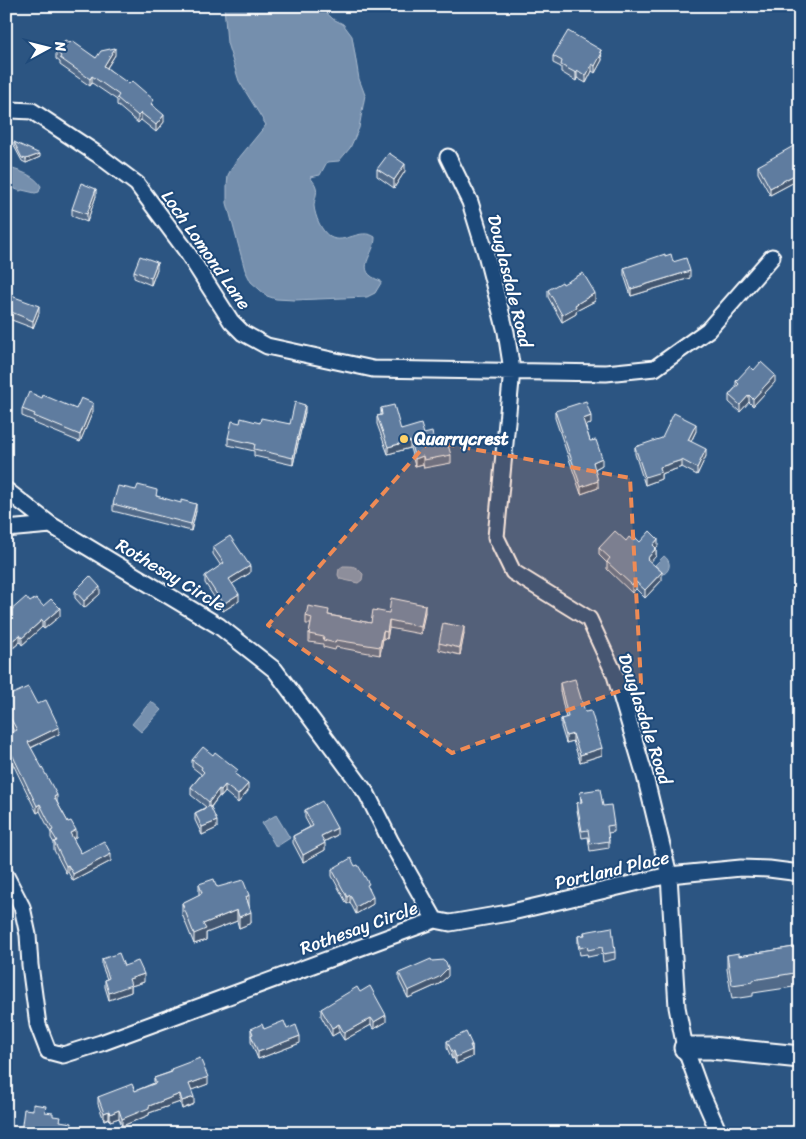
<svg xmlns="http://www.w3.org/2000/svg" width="806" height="1139" font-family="Sriracha,sans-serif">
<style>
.water{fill:#748fad;stroke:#acbcce}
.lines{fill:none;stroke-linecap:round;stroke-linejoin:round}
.minor-casing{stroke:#fff;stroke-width:19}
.highway-casing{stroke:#fff;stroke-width:25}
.minor{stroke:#1f4a7a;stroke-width:15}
.highway{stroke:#1f4a7a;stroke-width:21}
.wall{fill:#516b89;stroke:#fff}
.shaded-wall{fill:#42576f;stroke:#fff}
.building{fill:#5e7c9f;stroke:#fff}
.marked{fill:#ef8b55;fill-opacity:0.2;stroke:#ef8b55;stroke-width:4;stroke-dasharray:10 6;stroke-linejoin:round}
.poi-dot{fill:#ffd166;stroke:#1f4a7a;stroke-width:2}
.labels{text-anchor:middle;stroke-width:4;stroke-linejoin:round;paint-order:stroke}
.street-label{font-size:18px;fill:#fff;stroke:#1f4a7a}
.poi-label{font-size:18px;font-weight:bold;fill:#fff;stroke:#1f4a7a;text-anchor:start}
</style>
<rect width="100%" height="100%" fill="#2c5582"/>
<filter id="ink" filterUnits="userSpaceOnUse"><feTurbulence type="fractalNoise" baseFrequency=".02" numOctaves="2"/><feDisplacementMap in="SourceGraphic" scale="10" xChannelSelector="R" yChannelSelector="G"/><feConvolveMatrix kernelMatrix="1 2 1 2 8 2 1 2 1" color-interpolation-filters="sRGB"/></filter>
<g filter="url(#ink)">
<!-- water -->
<path class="water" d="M 224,6 L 319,6 L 333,19 L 343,24 L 352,36 L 359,79 L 365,95 L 359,128 L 350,148 L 339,161 L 327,162 L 320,175 L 310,177 C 312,180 315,183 316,187 C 318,193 314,200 314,206 C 315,216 321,231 330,237 C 345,245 360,227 375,237 C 376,254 351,271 381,281 L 381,283 L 375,293 L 367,297 L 294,300 L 276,299 L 267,296 L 251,282 L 245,270 L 227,203 L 227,186 L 228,175 L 234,164 L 266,125 L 239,81 L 227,43 Z
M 6,167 C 19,171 33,174 41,186 L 39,192 L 35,193 L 22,190 L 20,191 C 5,185 6,183 6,167 Z
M 664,556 C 671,561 671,569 664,574 L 655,565 Z
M 343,566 C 355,566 355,566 363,574 L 362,580 L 358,583 L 340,579 L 338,575 L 339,569 Z
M 151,701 L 161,710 L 141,732 L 132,724 Z
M 276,815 L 290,838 L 276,847 L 262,823 Z"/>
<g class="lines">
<defs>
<path id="minor" d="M 11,110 L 32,111 L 97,154 L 137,184 L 185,249 L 231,321 L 243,333 L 267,346 L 373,369 L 606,373 L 655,368 L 708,330 L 772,257
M 448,157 L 470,202 L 486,254 L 506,332 L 512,370 L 496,537 L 513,572 L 589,619 L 615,675 L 645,776 L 669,875 L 677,1007 L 685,1048 L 701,1092 L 719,1133
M 6,490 L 51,525 L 219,626 L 275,670 L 367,794 L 391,842 L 435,920
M 6,529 L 51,525
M 6,876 L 22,907 L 28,935 L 30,965 L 38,1025 L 48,1051 L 63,1055 L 101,1043 L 435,920
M 435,920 L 450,923 L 508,913 L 669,875 L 741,868 L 769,869 L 800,873"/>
<path id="highway" d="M 685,1048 L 711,1048 L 800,1057"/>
</defs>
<!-- minor casing -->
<use href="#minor" class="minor-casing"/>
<!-- highway casing -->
<use href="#highway" class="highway-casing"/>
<!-- minor -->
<use href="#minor" class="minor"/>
<!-- highway -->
<use href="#highway" class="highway"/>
</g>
<!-- wall -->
<path class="wall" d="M 70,43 L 96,58 L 115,55 L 107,68 L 154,106 L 164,122 L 156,132 L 141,120 L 138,123 L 117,105 L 117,100 L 92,83 L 90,86 L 60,65 L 60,62 L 56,59 L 56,52 Z
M 601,53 L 602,60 L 595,73 L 592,71 L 586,83 L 577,78 L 576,81 L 561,72 L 561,67 L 553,63 L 553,56 Z
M 14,142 L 40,157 L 26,163 L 22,161 L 14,146 Z
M 800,150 L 800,179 L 770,195 L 758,173 L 758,166 Z
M 377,169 L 405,171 L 394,188 L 377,176 Z
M 96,196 L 87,222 L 72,216 L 72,209 Z
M 665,256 L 673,262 L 690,278 L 631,296 L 624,275 L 624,268 Z
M 157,269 L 151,285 L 134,278 L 134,271 Z
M 548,290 L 595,301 L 576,311 L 576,314 L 562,322 L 548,297 Z
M 6,294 L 39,313 L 33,328 L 9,319 Z
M 754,370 L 775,382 L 753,406 L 749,402 L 740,412 L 729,402 L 729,395 L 736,387 L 736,381 Z
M 381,408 L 401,430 L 424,434 L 434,442 L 451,455 L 451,463 L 424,468 L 423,464 L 415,466 L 410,448 L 388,454 L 377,424 L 377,416 L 381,415 Z
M 22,409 L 76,409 L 93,411 L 80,442 L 34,423 L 34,421 L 22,416 Z
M 555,411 L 591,424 L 585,425 L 590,441 L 602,465 L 595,469 L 598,488 L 581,494 L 555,418 Z
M 305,412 L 293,465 L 254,456 L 254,451 L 228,445 L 228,438 L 240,423 L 260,423 L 290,424 Z
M 696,431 L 691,442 L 706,456 L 697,475 L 682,467 L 661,474 L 661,479 L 645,485 L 635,454 L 635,447 Z
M 157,496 L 196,511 L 191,531 L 113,511 L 113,504 Z
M 626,541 L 640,542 L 658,546 L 656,548 L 656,556 L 650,562 L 662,580 L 645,598 L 636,589 L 632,593 L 607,569 L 607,563 L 599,555 L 599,548 Z
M 213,547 L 250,573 L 232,584 L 239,601 L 223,611 L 205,583 L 205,576 L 221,566 L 213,554 Z
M 75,591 L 100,594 L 84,608 L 75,598 Z
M 30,602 L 43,606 L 60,616 L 44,629 L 42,627 L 22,645 L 20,642 L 13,648 L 11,645 L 6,649 L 6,609 L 9,612 Z
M 425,612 L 421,634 L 389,628 L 387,639 L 383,638 L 380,655 L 336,647 L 335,650 L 323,647 L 323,644 L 309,642 L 309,634 L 311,624 L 306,624 L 306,616 L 329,615 L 371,623 L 389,613 Z
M 464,634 L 460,655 L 439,650 L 439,643 Z
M 560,683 L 585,712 L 602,755 L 580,762 L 573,741 L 566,743 L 561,727 L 561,719 L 566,718 L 560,691 Z
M 6,697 L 37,704 L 59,734 L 31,748 L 57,802 L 76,837 L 73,839 L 81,853 L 111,861 L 73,881 L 68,872 L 66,873 L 54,850 L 54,843 L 51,838 L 51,833 L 40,811 L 37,813 L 10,758 L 6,760 L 14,731 L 6,717 Z
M 192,760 L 238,776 L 248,791 L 238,803 L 225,792 L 221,797 L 219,796 L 211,807 L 217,828 L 202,835 L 195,820 L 195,813 L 206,807 L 191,795 L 191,787 L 201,775 L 201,774 L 192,767 Z
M 580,792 L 603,806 L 614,825 L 614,832 L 608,833 L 609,841 L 609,848 L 590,851 L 588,837 L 582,838 L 577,810 L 577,803 L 581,802 Z
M 305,810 L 337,835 L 324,842 L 325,850 L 303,862 L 293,843 L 293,836 L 310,827 L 305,818 Z
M 332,869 L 369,888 L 373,904 L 356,914 L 350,902 L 347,904 L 332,876 Z
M 199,884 L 216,886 L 249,906 L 251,923 L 239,928 L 237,921 L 206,933 L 206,940 L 194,944 L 182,914 L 182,903 L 199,895 Z
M 584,932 L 615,952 L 615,959 L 603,962 L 602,954 L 588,957 L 587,954 L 580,955 L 578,944 L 578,936 L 584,935 Z
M 800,946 L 800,986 L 753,993 L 753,996 L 732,999 L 727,969 L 727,955 L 739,956 Z
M 102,959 L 124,966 L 144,982 L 131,986 L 131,992 L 109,1000 L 105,987 L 105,980 L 107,979 L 102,966 Z
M 432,961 L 448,976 L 439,984 L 408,998 L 399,980 L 399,973 Z
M 360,992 L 386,1022 L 374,1029 L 371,1025 L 344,1040 L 339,1032 L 332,1036 L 321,1016 L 321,1009 Z
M 251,1029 L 287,1029 L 300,1043 L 258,1059 L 251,1042 Z
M 447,1041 L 472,1045 L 472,1057 L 456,1064 L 454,1058 L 452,1059 L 447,1048 Z
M 171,1069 L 208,1084 L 191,1090 L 194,1104 L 182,1109 L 180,1102 L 149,1113 L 149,1115 L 122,1126 L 119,1118 L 110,1121 L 109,1118 L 104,1120 L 98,1104 L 98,1097 L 135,1091 L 154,1083 L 154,1078 L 171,1072 Z"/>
<!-- shaded-wall -->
<path class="shaded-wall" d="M 115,48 L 115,55 L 104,72 L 104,66 Z
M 601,50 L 602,60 L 595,73 L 595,66 Z
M 592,64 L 592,71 L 586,83 L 586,76 Z
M 577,70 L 577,78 L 576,81 L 576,73 Z
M 92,76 L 92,83 L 90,86 L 90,79 Z
M 141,113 L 141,120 L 138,123 L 138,116 Z
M 164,115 L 164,122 L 156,132 L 156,125 Z
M 40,154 L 40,157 L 26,163 L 26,159 Z
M 405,164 L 405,171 L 394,188 L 394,180 Z
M 800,172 L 800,179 L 770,195 L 770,188 Z
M 96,189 L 96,196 L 87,222 L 87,214 Z
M 157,262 L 157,269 L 151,285 L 151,278 Z
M 690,271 L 690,278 L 631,296 L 631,289 Z
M 595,293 L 595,301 L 576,311 L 576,314 L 562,322 L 562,315 L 575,305 Z
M 39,306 L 39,313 L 33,328 L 33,321 Z
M 9,311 L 9,319 L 6,325 L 6,318 Z
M 775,375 L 775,382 L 753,406 L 753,399 Z
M 749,395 L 749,402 L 740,412 L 740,405 Z
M 93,403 L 93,411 L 80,442 L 80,435 Z
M 305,405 L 305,412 L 293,465 L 293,458 Z
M 591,416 L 591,424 L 583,426 L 583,419 Z
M 696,424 L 696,431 L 688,447 L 688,440 Z
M 410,441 L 410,448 L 388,454 L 388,447 Z
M 706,449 L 706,456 L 697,475 L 697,468 Z
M 423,456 L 423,464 L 415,466 L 415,459 Z
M 602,458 L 602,465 L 593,470 L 593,462 Z
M 682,460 L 682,467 L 661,474 L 661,479 L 645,485 L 645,477 L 660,467 Z
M 598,481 L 598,488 L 581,494 L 581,487 Z
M 196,504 L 196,511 L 191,531 L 191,524 Z
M 658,539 L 658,546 L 653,552 L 653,545 Z
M 656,548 L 656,556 L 647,566 L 647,559 Z
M 250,566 L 250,573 L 229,586 L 229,579 Z
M 662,572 L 662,580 L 645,598 L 645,590 Z
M 636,582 L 636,589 L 632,593 L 632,585 Z
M 100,587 L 100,594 L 84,608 L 84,601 Z
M 239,594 L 239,601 L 223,611 L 223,604 Z
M 425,605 L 425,612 L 421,634 L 421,627 Z
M 60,608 L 60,616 L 44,629 L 44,622 Z
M 42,620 L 42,627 L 22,645 L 22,638 Z
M 389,620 L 389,628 L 387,639 L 387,632 Z
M 464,627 L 464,634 L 460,655 L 460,648 Z
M 383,631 L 383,638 L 380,655 L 380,647 Z
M 20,635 L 20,642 L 13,648 L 13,640 Z
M 11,638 L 11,645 L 6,649 L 6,642 Z
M 59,727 L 59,734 L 28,749 L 28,742 Z
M 573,734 L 573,741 L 566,743 L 566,736 Z
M 602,748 L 602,755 L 580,762 L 580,755 Z
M 10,750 L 10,758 L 6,760 L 6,752 Z
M 248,784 L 248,791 L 238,803 L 238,795 Z
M 225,785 L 225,792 L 221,797 L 221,790 Z
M 219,789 L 219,796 L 209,809 L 209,802 Z
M 57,795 L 57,802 L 54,804 L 54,797 Z
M 40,804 L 40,811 L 37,813 L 37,806 Z
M 217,821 L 217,828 L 202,835 L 202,827 Z
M 337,828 L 337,835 L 321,843 L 321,836 Z
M 76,830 L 76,837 L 70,840 L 70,833 Z
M 325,843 L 325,850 L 303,862 L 303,855 Z
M 111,854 L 111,861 L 73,881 L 73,874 Z
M 68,865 L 68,872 L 66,873 L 66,866 Z
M 249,895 L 249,906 L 246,897 Z
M 350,895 L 350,902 L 347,904 L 347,897 Z
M 373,897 L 373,904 L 356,914 L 356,907 Z
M 237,910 L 237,921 L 206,933 L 206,940 L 194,944 L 194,934 L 203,924 Z
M 251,912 L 251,923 L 239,928 L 239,917 Z
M 448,968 L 448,976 L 439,984 L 408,998 L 408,991 Z
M 144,974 L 144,982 L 131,986 L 131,992 L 109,1000 L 109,993 L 129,979 Z
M 386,1015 L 386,1022 L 374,1029 L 374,1022 Z
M 371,1018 L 371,1025 L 344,1040 L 344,1033 Z
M 339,1024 L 339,1032 L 332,1036 L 332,1028 Z
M 300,1036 L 300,1043 L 258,1059 L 258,1052 Z
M 470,1045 L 472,1045 L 472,1057 L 456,1064 L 456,1057 Z
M 454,1051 L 454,1058 L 452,1059 L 452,1052 Z
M 208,1077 L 208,1084 L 189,1091 L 189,1084 Z
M 180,1094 L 180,1102 L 149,1113 L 149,1115 L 122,1126 L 122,1119 L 149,1106 Z
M 194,1097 L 194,1104 L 182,1109 L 182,1101 Z
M 119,1110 L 119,1118 L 110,1121 L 110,1114 Z
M 109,1111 L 109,1118 L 104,1120 L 104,1113 Z"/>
<!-- building -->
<path class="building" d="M 568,31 L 601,50 L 600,52 L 602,53 L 595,66 L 592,64 L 586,76 L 577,70 L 576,73 L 561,65 L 562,61 L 553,56 Z
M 65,40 L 70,43 L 72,41 L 96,58 L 101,51 L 115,48 L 104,66 L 129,84 L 132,81 L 154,100 L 151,104 L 164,115 L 156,125 L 141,113 L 138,116 L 117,98 L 119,95 L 92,76 L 90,79 L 60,58 L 61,56 L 56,52 Z
M 14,142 L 40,154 L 26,159 L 22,158 Z
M 797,144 L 800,150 L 800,172 L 770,188 L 758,166 Z
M 389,153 L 405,164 L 394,180 L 377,169 Z
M 81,183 L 96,189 L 87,214 L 72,209 Z
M 665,254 L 665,256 L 671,254 L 673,262 L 686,258 L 690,271 L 631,289 L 624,268 Z
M 140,256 L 157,262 L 151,278 L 134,271 Z
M 583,273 L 595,293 L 575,305 L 576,307 L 562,315 L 548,290 L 562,282 L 563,284 Z
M 6,294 L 39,306 L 33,321 L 9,311 L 6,318 Z
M 761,362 L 775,375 L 753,399 L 749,395 L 740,405 L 729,395 L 739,384 L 736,381 L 750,366 L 754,370 Z
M 29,392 L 42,398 L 43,395 L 76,409 L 81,398 L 93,403 L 80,435 L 34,416 L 35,414 L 22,409 Z
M 586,401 L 591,416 L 583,419 L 590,441 L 596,440 L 602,458 L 593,462 L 598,481 L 581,487 L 555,411 Z
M 295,402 L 305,405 L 293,458 L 254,449 L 255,444 L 228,438 L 232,421 L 240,423 L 241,418 L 260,423 L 261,418 L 290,424 Z
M 394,405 L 401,430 L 421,424 L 424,434 L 432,432 L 434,442 L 446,438 L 451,455 L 424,460 L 423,456 L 415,459 L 410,441 L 388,447 L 377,416 L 382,415 L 381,408 Z
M 674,413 L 696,424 L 688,440 L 706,449 L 697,468 L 682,460 L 660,467 L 661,472 L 645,477 L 635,447 L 662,438 Z
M 138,485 L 157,490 L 156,496 L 181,503 L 181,500 L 196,504 L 191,524 L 113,504 L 118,486 L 136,490 Z
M 615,531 L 626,541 L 629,537 L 634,541 L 636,538 L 640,542 L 650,531 L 658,539 L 653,545 L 656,548 L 647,559 L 662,572 L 645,590 L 636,582 L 632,585 L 607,562 L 610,558 L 599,548 Z
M 230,536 L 250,566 L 229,579 L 239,594 L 223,604 L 205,576 L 224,563 L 213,547 Z
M 90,576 L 100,587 L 84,601 L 75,591 Z
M 26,597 L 30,602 L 36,598 L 43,606 L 51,599 L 60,608 L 44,622 L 42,620 L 22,638 L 20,635 L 13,640 L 11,638 L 6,642 L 6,609 L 9,612 Z
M 391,598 L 425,605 L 421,627 L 389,620 L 387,632 L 383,631 L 380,647 L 336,640 L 335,643 L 323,640 L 324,637 L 309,634 L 312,618 L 306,616 L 308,606 L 329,610 L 328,615 L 371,623 L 373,610 L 389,613 Z
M 443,623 L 464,627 L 460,648 L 439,643 Z
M 575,679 L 585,712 L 591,711 L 602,748 L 580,755 L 573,734 L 566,736 L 561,719 L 568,717 L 560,683 Z
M 28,687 L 37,704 L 46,700 L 59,727 L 28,742 L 57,795 L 54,797 L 68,822 L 71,821 L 76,830 L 70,833 L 81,853 L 104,841 L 111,854 L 73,874 L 68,865 L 66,866 L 54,842 L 57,841 L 51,831 L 53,830 L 40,804 L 37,806 L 10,750 L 6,752 L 6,735 L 17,730 L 6,710 L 6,697 Z
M 203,747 L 213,755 L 215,752 L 238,770 L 235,774 L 248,784 L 238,795 L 225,785 L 221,790 L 219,789 L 209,802 L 191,787 L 204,772 L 201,769 L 202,767 L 192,760 Z
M 600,789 L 603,806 L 611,805 L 614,825 L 607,826 L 609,841 L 590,844 L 588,830 L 582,831 L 577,803 L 582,802 L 580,792 Z
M 322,801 L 337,828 L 321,836 L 325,843 L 303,855 L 293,836 L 313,826 L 305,810 Z
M 210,806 L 217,821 L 202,827 L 195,813 Z
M 351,858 L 355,866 L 358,865 L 369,884 L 367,885 L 373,897 L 356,907 L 350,895 L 347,897 L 332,869 Z
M 214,879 L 216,886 L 218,887 L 243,880 L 249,895 L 246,897 L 251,912 L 239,917 L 237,910 L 203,924 L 206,929 L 194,934 L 182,903 L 202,893 L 199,884 Z
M 612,927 L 615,952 L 603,954 L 602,947 L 588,950 L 587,946 L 580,948 L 578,936 L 585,935 L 584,932 Z
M 800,946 L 800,972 L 753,980 L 753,982 L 732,985 L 727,955 L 739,953 L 739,956 Z
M 119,953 L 124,966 L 138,961 L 144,974 L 129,979 L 131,985 L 109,993 L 105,980 L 109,978 L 102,959 Z
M 431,959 L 432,961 L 444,960 L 446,962 L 448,968 L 439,977 L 408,991 L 399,973 Z
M 370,986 L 386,1015 L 374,1022 L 371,1018 L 344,1033 L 339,1024 L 332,1028 L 321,1009 L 357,987 L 360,992 Z
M 284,1021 L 287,1029 L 296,1025 L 300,1036 L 258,1052 L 251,1035 L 253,1034 L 251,1029 L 262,1024 L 264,1029 Z
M 466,1032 L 472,1045 L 470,1045 L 472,1050 L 456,1057 L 454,1051 L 452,1052 L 447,1041 Z
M 200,1058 L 208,1077 L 189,1084 L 194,1097 L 182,1101 L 180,1094 L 149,1106 L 149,1108 L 122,1119 L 119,1110 L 110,1114 L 109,1111 L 104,1113 L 98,1097 L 132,1084 L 135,1091 L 156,1083 L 154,1078 L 172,1072 L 171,1069 Z
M 33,1104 L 46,1106 L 45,1112 L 53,1113 L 53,1116 L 61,1117 L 60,1121 L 72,1123 L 71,1133 L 29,1133 L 21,1132 L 24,1109 L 33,1110 Z"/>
</g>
<!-- marked area -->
<path class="marked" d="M 429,441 L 630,478 L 641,683 L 452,753 L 268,625 Z"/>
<!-- markers -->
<circle class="poi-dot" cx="404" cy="439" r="5"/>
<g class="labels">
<!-- street labels -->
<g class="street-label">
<text transform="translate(206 250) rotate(55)" y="6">Loch Lomond Lane</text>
<text transform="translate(510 281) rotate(76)" y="6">Douglasdale Road</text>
<text transform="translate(171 575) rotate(31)" y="6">Rothesay Circle</text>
<text transform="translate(645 719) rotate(72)" y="6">Douglasdale Road</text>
<text transform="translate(612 870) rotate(-13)" y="6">Portland Place</text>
<text transform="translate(359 928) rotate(-20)" y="6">Rothesay Circle</text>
</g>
<!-- poi labels -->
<g class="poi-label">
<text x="414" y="445">Quarrycrest</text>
</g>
</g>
<!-- margin -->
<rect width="806" height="1139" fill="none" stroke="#1f4a7a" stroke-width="25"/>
<rect x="12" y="12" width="781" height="1114" fill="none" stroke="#fff" stroke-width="2" filter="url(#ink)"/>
<!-- north arrow -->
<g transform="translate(48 48) rotate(83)" stroke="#1f4a7a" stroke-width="4" paint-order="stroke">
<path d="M0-4L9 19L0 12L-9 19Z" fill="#ffffff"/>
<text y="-8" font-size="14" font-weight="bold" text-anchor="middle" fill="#ffffff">N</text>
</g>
</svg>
